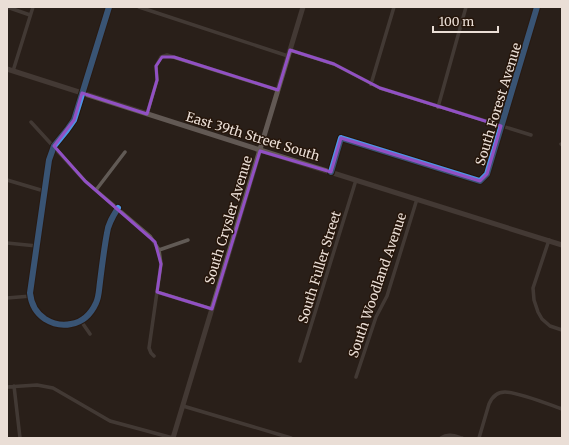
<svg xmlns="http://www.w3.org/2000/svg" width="569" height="445" font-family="Merriweather,serif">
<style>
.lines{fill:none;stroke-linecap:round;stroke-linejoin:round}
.street{stroke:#615a55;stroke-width:3.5}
.secondary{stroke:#625954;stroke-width:5}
.cycleway-casing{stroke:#25150a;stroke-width:8}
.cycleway{stroke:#4d94e3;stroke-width:6}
.marked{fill:none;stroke:#9150c4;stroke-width:3;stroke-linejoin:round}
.labels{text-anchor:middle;stroke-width:3;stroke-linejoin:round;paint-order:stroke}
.street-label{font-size:13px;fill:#eaded6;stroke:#25150a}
</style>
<rect width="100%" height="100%" fill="#291f19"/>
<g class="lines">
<!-- street -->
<path class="street" d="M 7,7 L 30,15
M 109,7 L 74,120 L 67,130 L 54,146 L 49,160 L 30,293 C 31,303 36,313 45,319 C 53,324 62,326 71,324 C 83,322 91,314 96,303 C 99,297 99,289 100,282 C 102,266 104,249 107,233 C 108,224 113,216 118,208
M 139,7 L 288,56
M 290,50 L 334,64 L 380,88 L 531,135
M 13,71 L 33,7
M 371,84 L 394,7
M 438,107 L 466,7
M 147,114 L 157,80 L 156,66 L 161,57 L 167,55 L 278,90
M 31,122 L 85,181 L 150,236 L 159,250 L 161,264 L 149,348 L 151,353 L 154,356
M 561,144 L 562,145
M 331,172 L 341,138 L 480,181 L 487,174 L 537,7
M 7,180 L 44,191
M 96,190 L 125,152
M 549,240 L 533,288 L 534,300 L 538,312 L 542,319 L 550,326 L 562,330
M 7,243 L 37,246
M 159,250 L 188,240
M 157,292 L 212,309
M 7,298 L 31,296
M 81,321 L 90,334
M 300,361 L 356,180
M 356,377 L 376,317 L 387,296 L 417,199
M 14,386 L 20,438
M 7,387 L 37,385 L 53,388 L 110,421 L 173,438
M 183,406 L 291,438
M 441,438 C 448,433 455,436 462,438
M 479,438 L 489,404 C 492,397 497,392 505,392 C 518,392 548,404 562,409"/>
<!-- secondary -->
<path class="secondary" d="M 7,69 L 260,150 L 562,245
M 173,438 L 303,7"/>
<defs>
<path id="cycleway" d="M 109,7 L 74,120 L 67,130 L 54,146 L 49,160 L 30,293 C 31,303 36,313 45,319 C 53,324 62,326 71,324 C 83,322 91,314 96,303 C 99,297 99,289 100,282 C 102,266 104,249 107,233 C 108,224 113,216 118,208
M 331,172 L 341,138 L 480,181 L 487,174 L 537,7"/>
</defs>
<!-- cycleway casing -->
<use href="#cycleway" class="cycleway-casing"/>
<!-- cycleway -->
<use href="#cycleway" class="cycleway"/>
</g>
<!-- marked area -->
<path d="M0 0H569V445H0ZM 290,50 L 334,64 L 380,88 L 501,126 L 487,174 L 480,181 L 341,138 L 331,172 L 260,151 L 212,309 L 157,292 L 161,264 L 155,242 L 85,181 L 54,146 L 74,120 L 82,93 L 147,114 L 157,80 L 156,66 L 162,57 L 174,57 L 278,90 Z" fill="#291f19" fill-opacity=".55" fill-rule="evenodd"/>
<path class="marked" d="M 290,50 L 334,64 L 380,88 L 501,126 L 487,174 L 480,181 L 341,138 L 331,172 L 260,151 L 212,309 L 157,292 L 161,264 L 155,242 L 85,181 L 54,146 L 74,120 L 82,93 L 147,114 L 157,80 L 156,66 L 162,57 L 174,57 L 278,90 Z"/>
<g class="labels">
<!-- street labels -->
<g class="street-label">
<text transform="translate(498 104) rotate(-73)" y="5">South Forest Avenue</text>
<text transform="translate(253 136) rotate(17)" y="5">East 39th Street South</text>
<text transform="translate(228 220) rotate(-73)" y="5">South Crysler Avenue</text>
<text transform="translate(319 267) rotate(-73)" y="5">South Fuller Street</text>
<text transform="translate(377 285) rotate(-71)" y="5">South Woodland Avenue</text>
</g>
</g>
<!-- border -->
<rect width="569" height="445" fill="none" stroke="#eaded6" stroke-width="16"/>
<!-- scale -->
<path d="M433 26v6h65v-6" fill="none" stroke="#eaded6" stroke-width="2"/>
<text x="439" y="26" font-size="12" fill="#eaded6" stroke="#25150a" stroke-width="3" paint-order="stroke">100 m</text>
</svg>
